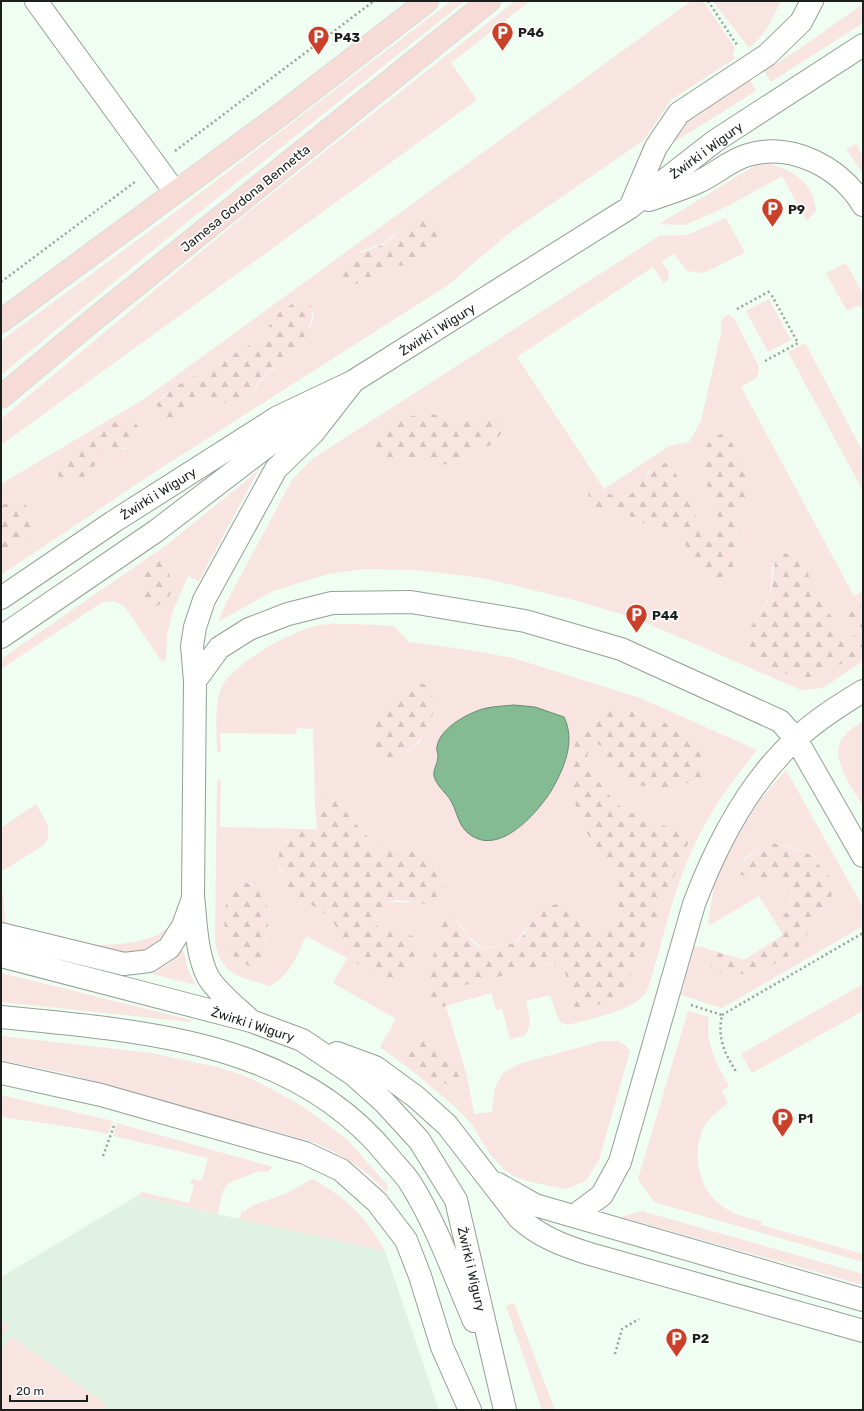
<svg xmlns="http://www.w3.org/2000/svg" width="864" height="1411" font-family="Rubik,sans-serif">
<style>
.built{fill:#dff2e3}
.green{fill:#f8e4e0;fill-rule:evenodd}
.forest{fill:url(#forest-firs)}
.water{fill:#84bb93;stroke:#658c70}
.lines{fill:none;stroke-linecap:round;stroke-linejoin:round}
.minor-casing{stroke:#949f96;stroke-width:24}
.major-casing{stroke:#dbdbdb;stroke-width:24}
.path{stroke:#98a19a;stroke-width:2.5;stroke-dasharray:2 3;stroke-linecap:butt}
.minor{stroke:#fff;stroke-width:22}
.major{stroke:#f7dbd6;stroke-width:22}
.labels{text-anchor:middle;stroke-width:3.5;stroke-linejoin:round;paint-order:stroke}
.poi-label{font-size:13px;font-weight:bold;fill:#1c201d;stroke:#fff;text-anchor:start}
.street-label{font-size:13px;fill:#1c201d;stroke:#fff}
</style>
<defs>
<pattern id="forest-firs" width="22" height="20" patternUnits="userSpaceOnUse"><rect width="22" height="20" fill="#f8e4e0"/><path d="M5 1l3.5 6h-7zM16 11l3.5 6h-7z" fill="#d4c3c0"/></pattern>
</defs>
<rect width="100%" height="100%" fill="#f0fdf3"/>
<!-- built -->
<path class="built" d="M 137,1196 L 385,1251 L 439,1410 L 1,1410 L 1,1337 L 9,1326 L 1,1320 L 1,1277 Z"/>
<!-- green -->
<path class="green" d="M 451,1 L 465,1 L 186,223 L 1,375 L 1,341 L 178,210 Z
M 515,1 L 530,1 L 451,63 L 477,100 L 1,445 L 1,419 L 246,214 Z
M 691,1 L 703,1 L 735,48 L 733,54 L 735,58 L 671,100 L 644,140 L 508,234 L 448,285 L 155,472 L 1,575 L 1,549 L 3,550 L 31,513 L 25,503 L 18,498 L 1,506 L 1,484 L 144,399 ZM 425,216 L 411,266 L 402,264 L 389,268 L 360,252 L 384,243 L 410,222 ZM 313,308 L 313,320 L 310,327 L 280,366 L 266,373 L 250,397 L 224,402 L 202,399 L 192,406 L 160,399 L 171,389 L 261,339 L 275,316 ZM 111,424 L 140,429 L 138,439 L 124,449 L 113,448 L 102,454 L 56,465 L 64,457 Z
M 713,1 L 781,1 C 772,20 765,35 749,48 Z
M 863,4 L 863,23 L 771,82 L 764,71 L 799,49 Z
M 750,79 L 756,91 L 671,144 L 684,123 Z
M 856,144 L 863,157 L 863,174 L 846,149 Z
M 770,164 C 794,171 814,183 816,211 L 807,221 L 782,176 L 728,206 L 685,225 L 659,224 L 756,165 Z
M 726,218 L 745,253 L 703,273 L 687,271 L 674,254 L 662,261 L 669,273 L 668,280 L 664,283 L 653,267 L 517,357 L 604,489 L 669,446 L 689,442 L 701,421 L 721,333 C 721,324 719,319 728,315 L 734,318 L 759,367 L 757,378 L 741,387 L 854,596 L 863,591 L 863,607 L 857,604 L 846,611 L 855,627 L 855,635 L 851,638 L 843,636 L 837,628 L 832,617 L 819,600 L 798,559 L 785,553 L 777,557 L 772,568 L 770,596 L 751,626 L 845,661 L 863,652 L 863,661 L 823,688 L 801,690 L 635,618 L 570,599 L 483,578 L 416,570 L 365,569 L 328,574 L 273,591 L 218,622 L 225,605 L 292,480 L 312,459 L 659,236 L 687,235 ZM 424,413 C 435,414 444,417 455,419 C 469,421 484,419 497,416 L 491,445 L 475,450 L 450,464 L 438,465 L 403,457 L 386,458 L 396,421 ZM 743,463 L 747,478 L 747,498 L 738,514 L 734,564 L 688,554 L 683,535 L 675,529 L 650,527 L 628,515 L 603,510 L 592,489 L 616,496 L 630,495 L 642,482 L 650,469 L 699,524 L 708,542 L 712,543 C 720,536 719,507 716,498 C 715,495 711,493 709,490 Z
M 846,263 L 863,294 L 863,306 L 861,307 L 859,305 L 847,311 L 826,273 Z
M 769,299 L 791,340 L 768,352 L 746,311 Z
M 805,343 L 863,452 L 863,491 L 788,352 Z
M 258,471 L 199,581 L 188,576 L 172,613 L 167,636 L 166,659 L 162,662 L 125,607 C 117,601 111,600 101,603 L 1,669 L 1,659 L 168,544 Z
M 354,624 L 394,626 L 409,642 L 469,650 L 513,658 L 640,698 L 757,750 C 730,783 705,818 689,857 C 672,896 663,939 651,979 C 649,984 648,990 645,994 C 630,1012 591,1018 568,1025 L 562,1023 L 558,1018 L 550,995 L 526,1001 C 528,1016 534,1022 524,1036 L 510,1039 L 502,1009 L 496,1010 L 491,993 L 446,1006 L 467,1076 L 474,1114 L 492,1112 L 495,1088 L 503,1073 L 519,1064 L 602,1041 L 618,1041 L 626,1046 L 630,1051 L 599,1160 L 586,1181 L 566,1189 L 531,1182 L 516,1177 L 503,1169 L 490,1154 L 471,1123 L 455,1107 L 419,1076 L 380,1047 L 396,1019 L 333,983 L 347,958 L 306,936 C 296,957 291,974 270,986 C 241,977 220,976 215,941 L 217,780 L 221,781 L 220,827 L 300,829 L 295,837 L 285,841 L 279,869 L 286,881 L 291,894 C 308,903 325,910 337,926 C 342,932 341,942 345,949 C 353,962 375,978 389,982 L 408,967 L 412,956 L 420,948 L 382,930 L 377,926 L 374,918 C 386,894 394,905 414,902 C 424,900 435,892 443,887 L 435,865 L 420,850 L 406,846 L 393,850 L 378,848 L 353,821 L 334,796 L 315,799 L 313,729 L 297,728 L 296,734 L 220,733 L 221,752 L 217,752 C 217,733 214,709 220,691 C 228,665 295,629 320,625 C 331,623 343,624 354,624 ZM 405,690 L 430,722 L 419,743 L 401,759 L 384,759 L 377,721 ZM 603,707 C 637,709 669,724 698,741 L 706,767 L 694,783 L 683,783 L 677,790 L 660,797 L 652,787 L 626,784 L 609,764 L 605,748 L 595,743 L 589,750 L 586,761 L 589,769 L 610,796 L 623,809 L 652,822 L 678,830 L 689,841 L 621,993 L 563,961 L 441,991 L 427,999 C 426,971 441,950 438,924 L 451,912 L 469,937 L 483,948 C 508,945 516,948 529,924 L 572,913 L 591,934 L 601,932 L 617,911 L 621,897 L 617,881 L 585,830 L 572,796 L 593,718 ZM 438,757 L 545,800 L 521,825 L 467,832 C 458,820 452,795 440,788 L 435,766 ZM 250,883 C 278,905 267,932 262,963 L 225,933 L 226,904 L 230,891 Z
M 863,721 L 863,806 C 853,789 829,758 842,739 C 847,731 856,726 863,721 Z
M 786,770 L 863,907 L 863,926 L 722,1008 L 681,995 L 694,948 L 700,946 L 711,950 L 709,958 L 772,964 L 787,957 L 806,936 L 817,914 L 825,906 L 809,854 C 772,841 765,837 737,867 L 740,874 C 744,876 748,878 752,879 C 766,882 780,877 791,888 C 792,907 789,910 776,923 L 759,896 L 710,925 L 708,923 L 715,879 L 724,861 L 748,819 L 762,798 Z
M 36,804 C 44,818 55,830 44,845 L 1,872 L 1,828 Z
M 3,894 L 5,922 L 5,926 L 1,925 L 1,896 Z
M 167,928 L 168,929 C 164,934 160,939 156,943 C 135,962 104,950 80,945 C 105,945 148,946 167,928 Z
M 183,949 L 188,970 L 196,985 L 152,974 L 169,964 Z
M 1,973 L 191,1020 L 190,1022 L 1,1002 Z
M 863,984 L 863,1011 L 752,1073 L 741,1054 Z
M 688,1011 L 709,1017 C 705,1044 716,1063 729,1086 L 722,1091 L 728,1103 C 720,1110 709,1117 704,1127 C 691,1152 698,1189 722,1206 C 734,1215 747,1218 762,1221 L 761,1225 L 863,1254 L 863,1262 L 654,1202 L 638,1179 Z
M 1,1036 L 151,1053 L 217,1067 L 242,1075 L 264,1085 L 302,1106 L 348,1140 L 388,1186 L 387,1193 C 364,1168 344,1156 313,1142 L 68,1074 L 1,1060 Z
M 1,1095 L 113,1121 L 108,1134 L 84,1129 L 1,1117 Z
M 117,1123 L 273,1167 L 267,1172 C 258,1170 255,1173 247,1176 C 220,1184 223,1189 218,1214 L 137,1196 L 142,1192 L 189,1203 L 194,1185 L 190,1184 L 192,1179 L 202,1181 L 208,1158 L 113,1136 Z
M 312,1179 C 345,1196 368,1219 385,1251 L 239,1219 L 242,1211 L 245,1211 L 251,1206 L 287,1193 Z
M 642,1211 L 863,1274 L 863,1285 L 621,1217 Z
M 514,1303 L 555,1410 L 542,1410 L 506,1306 Z
M 1,1320 L 9,1326 L 1,1337 Z
M 11,1336 L 107,1405 L 103,1410 L 1,1410 L 1,1350 Z"/>
<!-- forest -->
<path class="forest" d="M 425,216 L 434,227 L 438,239 C 434,248 430,256 422,262 C 412,268 401,263 389,268 C 378,273 365,285 352,284 C 350,284 346,282 344,280 C 336,256 368,252 384,244 C 394,238 401,228 410,222 C 415,220 420,218 425,216 Z
M 296,302 L 307,302 L 313,308 C 312,331 298,351 281,365 C 276,368 269,369 265,374 C 255,384 254,398 239,402 C 228,405 213,400 202,399 L 175,420 L 164,421 L 158,416 L 157,404 L 171,389 L 261,339 L 275,316 L 284,309 Z
M 424,413 C 435,414 444,417 455,419 C 469,421 484,419 497,416 L 505,429 L 491,445 L 475,450 L 450,464 L 438,465 L 403,457 L 386,458 L 374,450 L 372,438 C 387,420 403,419 424,413 Z
M 119,420 L 134,421 L 140,429 C 135,458 117,442 103,453 C 100,456 98,461 96,464 C 85,479 77,483 59,478 L 56,465 L 64,457 L 111,424 Z
M 720,434 L 728,436 L 743,463 L 747,478 L 747,499 L 738,514 L 734,564 L 729,574 L 717,579 L 700,569 L 688,554 L 683,535 L 675,529 L 650,527 L 628,515 L 603,510 L 593,506 L 588,494 L 592,489 L 616,496 L 630,495 C 642,483 648,471 662,461 L 673,468 L 707,540 L 712,542 L 715,540 L 717,531 L 718,514 L 715,496 L 709,490 L 700,462 L 704,449 L 710,441 Z
M 18,497 C 29,505 38,523 31,537 C 26,546 10,554 1,549 L 1,506 Z
M 785,553 L 798,559 L 806,569 L 819,600 L 832,617 L 837,628 L 843,636 L 851,638 L 855,635 L 855,627 L 846,611 L 849,607 L 857,604 L 863,607 L 863,652 C 854,658 821,674 811,677 C 791,680 752,663 748,642 C 745,626 765,610 770,596 C 774,583 771,571 777,557 Z
M 161,560 C 169,568 176,587 168,598 C 165,602 159,604 155,607 C 131,599 142,578 150,562 Z
M 416,682 L 427,685 C 446,714 421,741 401,759 L 384,759 C 381,756 376,752 374,748 C 363,726 399,693 416,682 Z
M 603,707 C 628,708 678,724 696,740 C 704,746 706,764 706,773 C 699,782 695,783 683,783 L 667,801 L 660,797 L 652,787 L 626,784 L 609,764 L 605,748 L 595,743 L 589,750 L 586,761 L 589,769 L 610,796 L 623,809 L 652,822 L 678,830 L 689,841 L 641,954 L 621,993 L 616,998 L 576,1013 L 562,961 L 441,991 L 446,1006 L 436,1008 L 427,999 C 427,988 427,977 430,967 C 434,950 440,942 438,924 L 443,916 L 451,912 C 457,921 471,946 483,948 C 488,949 496,947 502,946 C 509,944 515,944 521,938 C 538,918 525,908 559,904 L 572,913 L 591,934 L 601,932 L 617,911 L 621,897 L 617,881 L 585,830 L 572,796 L 570,771 L 576,738 Z
M 334,795 L 353,821 L 378,848 L 393,850 L 406,846 L 421,850 L 435,865 L 443,887 C 441,891 438,897 434,900 C 419,913 391,883 374,918 L 377,926 C 391,938 416,926 420,948 C 412,957 407,974 396,979 C 394,981 390,982 388,982 C 377,981 350,959 344,949 C 338,937 340,929 330,918 C 319,907 305,902 291,894 C 285,876 271,861 284,843 C 287,840 292,839 295,837 C 297,835 298,831 300,829 L 317,829 L 315,799 Z
M 773,843 L 809,854 L 831,879 L 833,890 L 830,900 L 817,914 L 806,936 L 798,947 L 787,957 L 756,974 L 722,974 L 711,966 L 709,958 L 711,950 L 744,960 L 783,935 L 776,923 C 789,910 793,907 791,888 C 780,877 766,882 752,879 C 748,878 744,876 740,874 L 737,867 L 761,846 Z
M 238,881 C 281,886 267,934 262,963 L 249,966 C 242,962 236,959 231,953 C 222,939 223,905 230,891 C 232,888 235,884 238,881 Z
M 424,1038 C 443,1048 455,1055 461,1077 L 453,1084 C 433,1085 422,1070 409,1056 C 410,1045 414,1042 424,1038 Z"/>
<!-- water -->
<path class="water" d="M 514,705 L 535,707 L 564,717 C 576,741 564,769 551,791 C 536,815 497,858 468,833 C 458,825 457,811 451,801 C 446,792 437,787 434,776 C 433,769 438,763 438,756 C 438,753 436,750 437,747 C 439,728 471,711 487,708 C 496,706 505,706 514,705 Z"/>
<g class="lines">
<defs>
<path id="minor" d="M 36,1 L 175,192
M 649,200 C 666,194 684,189 700,181 C 717,173 730,160 748,155 C 792,142 840,167 863,205
M 631,205 L 656,147 L 679,113 L 767,55 L 801,22 L 812,1
M 1,598 L 113,522 L 278,417 L 352,382 L 629,208 L 715,141 L 863,45
M 1,637 L 156,531 L 316,409
M 195,681 L 219,648 L 249,629 L 288,614 L 332,603 L 411,602 L 525,621 L 621,649 L 780,721 L 796,739 L 863,856
M 1,934 L 124,964 L 149,961 L 169,948 L 183,926 L 192,901
M 1,956 L 251,1021 L 302,1040 L 354,1075 L 384,1102 L 419,1140 L 456,1200 L 505,1410
M 1,1017 C 139,1031 293,1039 388,1156 C 395,1165 405,1174 411,1184 C 437,1226 454,1275 474,1321
M 249,1019 C 235,1006 218,993 208,977 C 196,953 196,922 193,896 L 195,681 L 192,646 L 195,627 L 204,600 L 276,469 L 313,433 L 352,383
M 337,1053 L 375,1067 L 416,1097 L 447,1125 L 519,1218 C 540,1237 564,1246 590,1254 L 863,1331
M 1,1073 L 101,1095 L 305,1153 L 341,1170 L 377,1202 L 406,1240 L 420,1276 L 442,1347 L 470,1410
M 498,1184 L 535,1205 L 863,1300
M 574,1216 L 602,1195 L 620,1162 L 694,904 C 717,843 748,783 796,739 C 816,720 840,705 863,691"/>
<path id="major" d="M 1,321 L 280,115 L 427,1
M 1,397 L 92,321 L 489,1"/>
</defs>
<!-- minor casing -->
<use href="#minor" class="minor-casing"/>
<!-- major casing -->
<use href="#major" class="major-casing"/>
<!-- path -->
<path class="path" d="M 708,1 L 737,45
M 175,151 L 374,1
M 1,282 L 136,181
M 737,309 L 770,291
M 765,361 L 798,343 L 771,294
M 691,1005 L 722,1015 C 717,1039 725,1054 737,1073
M 722,1015 L 863,933
M 103,1156 L 115,1123
M 615,1354 L 622,1329 L 639,1319"/>
<!-- minor -->
<use href="#minor" class="minor"/>
<!-- major -->
<use href="#major" class="major"/>
</g>
<!-- icons -->
<defs>
<symbol id="parking-pin" viewBox="-11 -11 22 30"><path d="M0 17L-7.5 6A9.5 9.5 0 1 1 7.5 6Z" fill="#cb4028" stroke="#fff"/><path d="M-3.5-5.5H1a3.5 3.5 0 0 1 0 7H-1V5.5H-3.5ZM-1-3.4V-.6H.8a1.4 1.4 0 0 0 0-2.8Z" fill="#fff"/></symbol>
</defs>
<g fill-rule="evenodd">
<use href="#parking-pin" x="490" y="20" width="25" height="34"/>
<use href="#parking-pin" x="306" y="24" width="25" height="34"/>
<use href="#parking-pin" x="760" y="196" width="25" height="34"/>
<use href="#parking-pin" x="624" y="602" width="25" height="34"/>
<use href="#parking-pin" x="770" y="1106" width="25" height="34"/>
<use href="#parking-pin" x="664" y="1326" width="25" height="34"/>
</g>
<g class="labels">
<!-- poi labels -->
<g class="poi-label">
<text x="518" y="37">P46</text>
<text x="334" y="42">P43</text>
<text x="788" y="214">P9</text>
<text x="652" y="620">P44</text>
<text x="798" y="1123">P1</text>
<text x="692" y="1343">P2</text>
</g>
<!-- street labels -->
<g class="street-label">
<text transform="translate(706 150) rotate(-36)" y="5">Żwirki i Wigury</text>
<text transform="translate(245 198) rotate(-39)" y="5">Jamesa Gordona Bennetta</text>
<text transform="translate(437 329) rotate(-32)" y="5">Żwirki i Wigury</text>
<text transform="translate(158 493) rotate(-32)" y="5">Żwirki i Wigury</text>
<text transform="translate(253 1024) rotate(18)" y="5">Żwirki i Wigury</text>
<text transform="translate(472 1269) rotate(77)" y="5">Żwirki i Wigury</text>
</g>
</g>
<!-- border -->
<rect width="864" height="1411" fill="none" stroke="#1c201d" stroke-width="4"/>
<!-- scale -->
<path d="M10 1395v6h77v-6" fill="none" stroke="#1c201d" stroke-width="2"/>
<text x="16" y="1395" font-size="12" fill="#1c201d" stroke="#ffffff" stroke-width="3" paint-order="stroke">20 m</text>
</svg>
